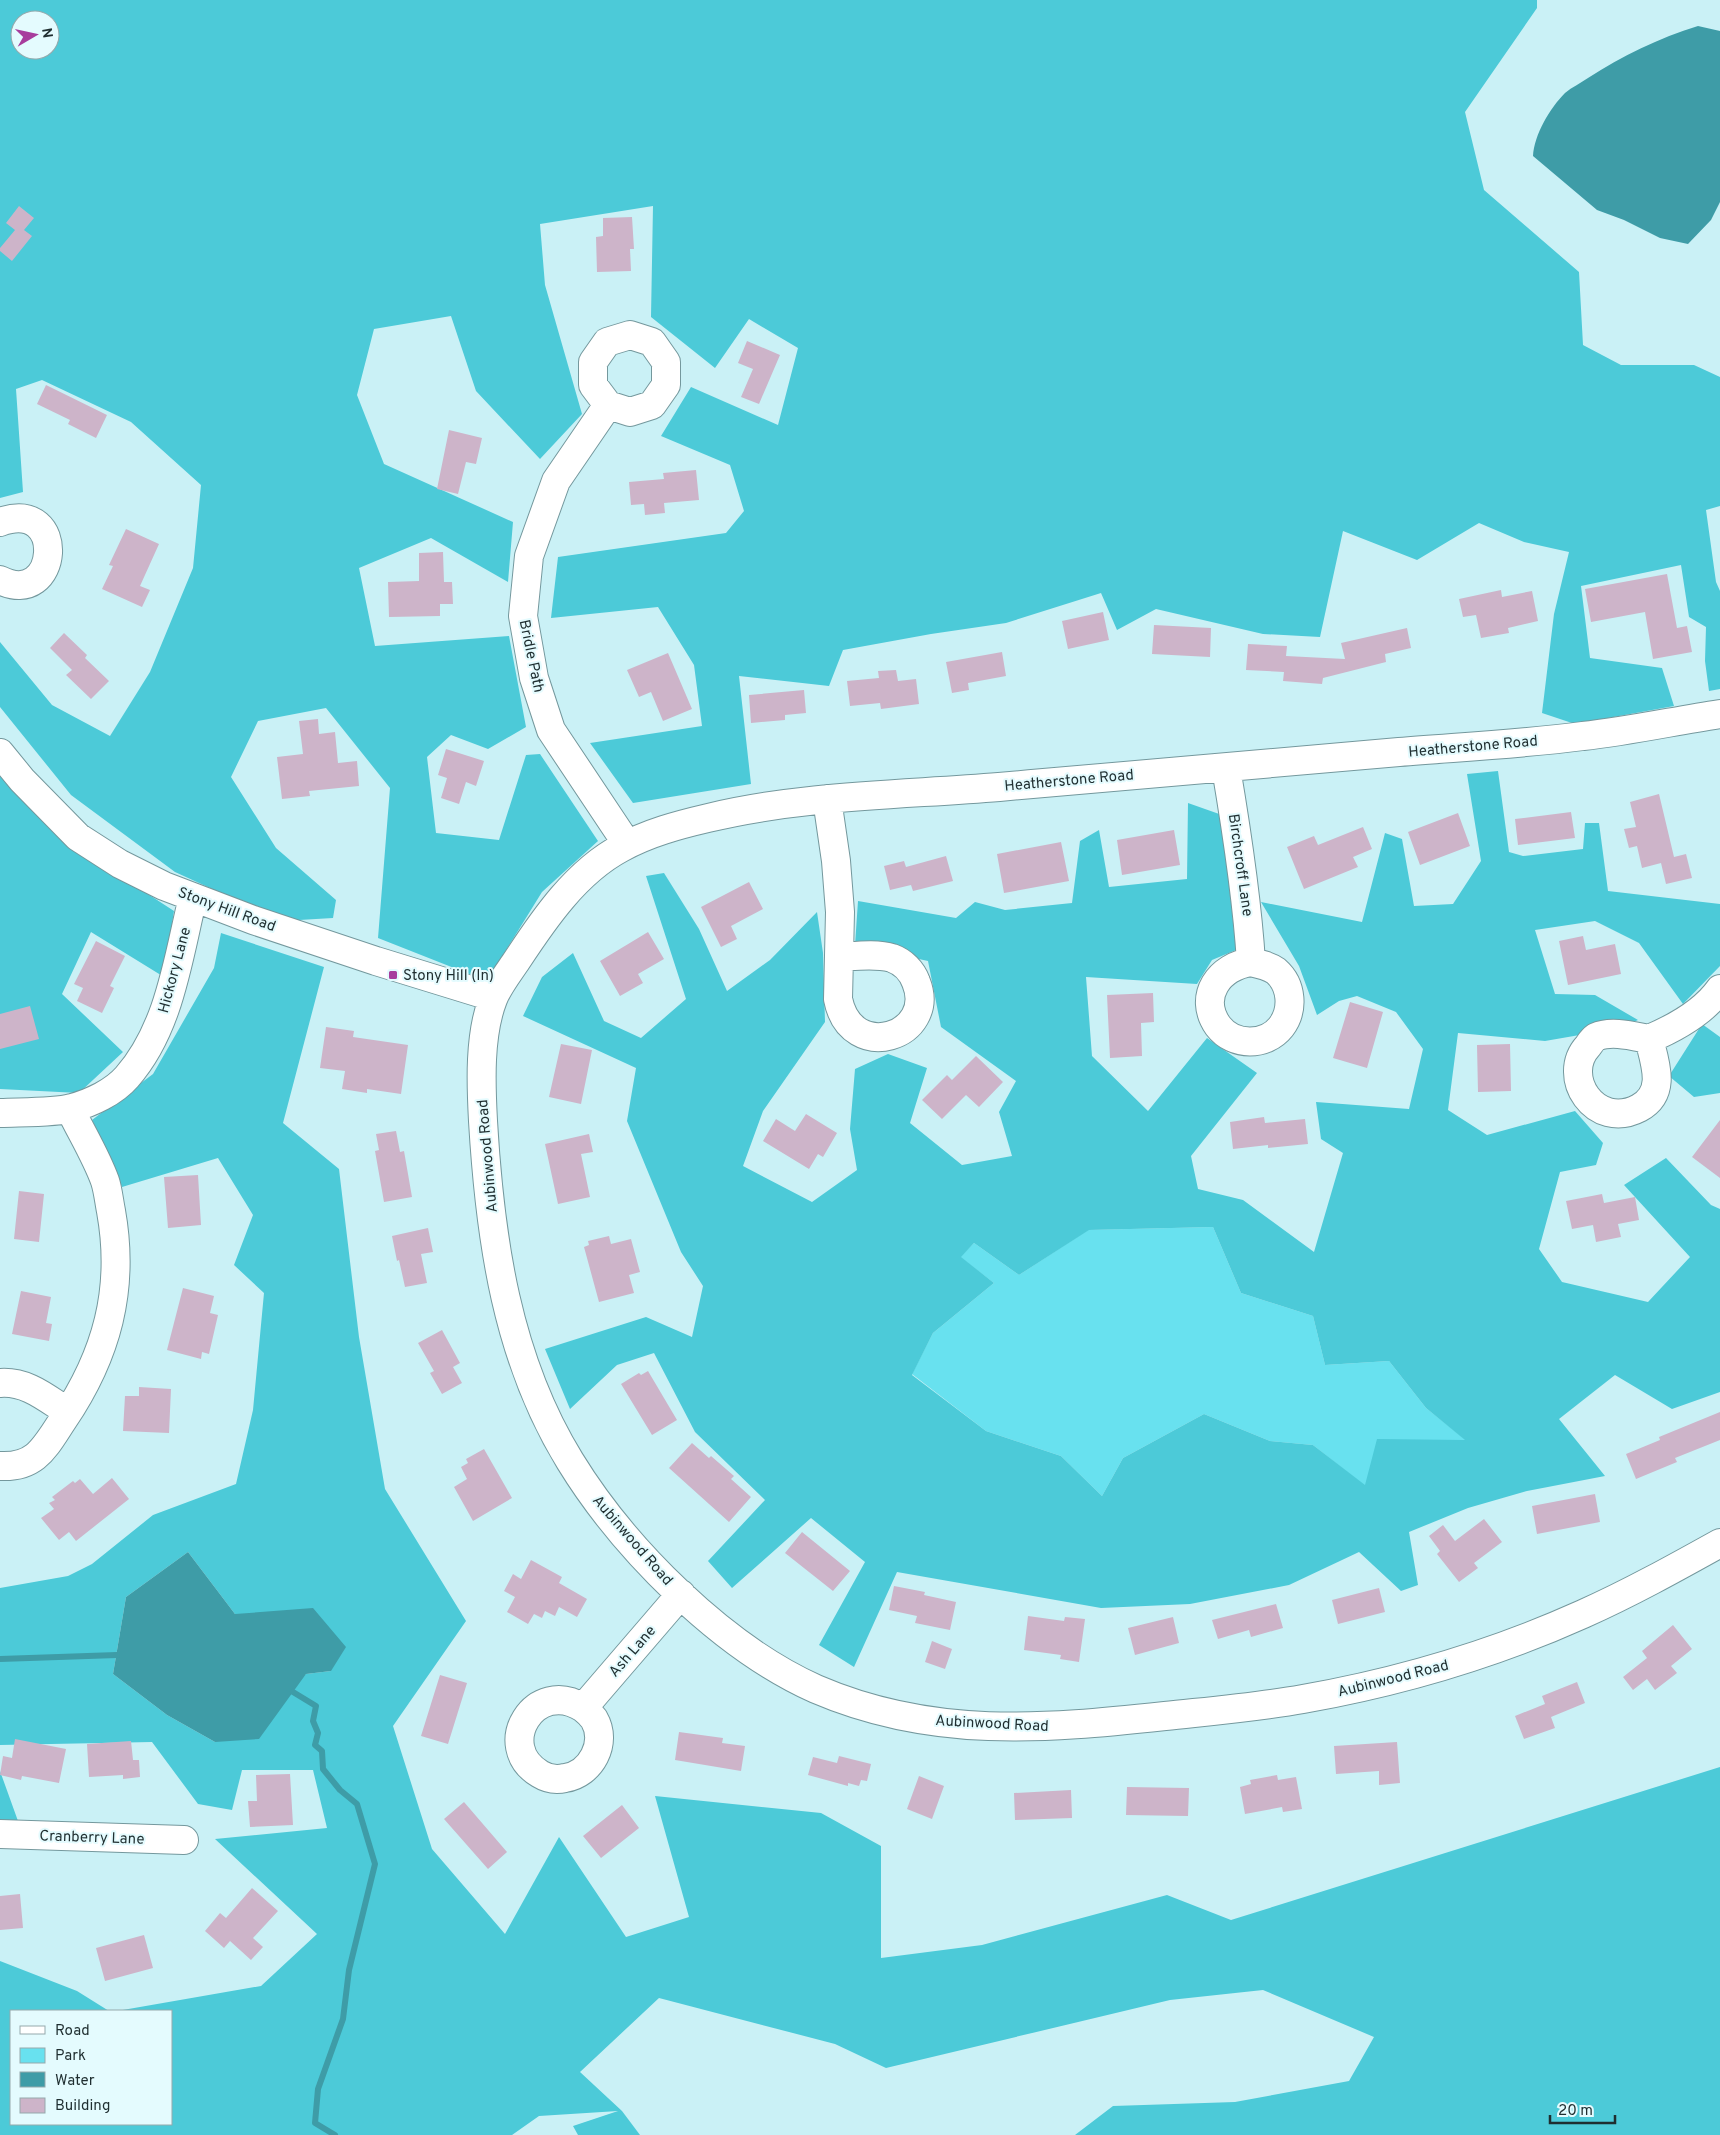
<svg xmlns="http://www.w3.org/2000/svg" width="1720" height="2135" font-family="Overpass,sans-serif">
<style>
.green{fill:#68e1ef}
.forest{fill:#4ccad8;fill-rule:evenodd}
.water{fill:#3e9ca7}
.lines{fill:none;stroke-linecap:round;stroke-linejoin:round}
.stream{stroke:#3e9ca7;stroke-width:6}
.building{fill:#cdb4c9}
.minor-casing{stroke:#74989d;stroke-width:30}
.minor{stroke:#fff;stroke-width:28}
.poi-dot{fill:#a73c9d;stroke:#e4fbfe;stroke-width:2}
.labels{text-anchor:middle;stroke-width:4;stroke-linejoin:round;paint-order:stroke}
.street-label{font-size:15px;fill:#1f2e30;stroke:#e4fbfe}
.poi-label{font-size:15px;fill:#1f2e30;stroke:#e4fbfe;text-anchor:start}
</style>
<rect width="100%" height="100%" fill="#caf1f6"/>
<!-- green -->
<path class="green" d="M 1213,1227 L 1241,1293 L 1313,1316 L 1325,1365 L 1389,1361 L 1426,1408 L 1466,1440 L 1365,1486 L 1313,1445 L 1270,1441 L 1204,1414 L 1123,1458 L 1102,1496 L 1061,1456 L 986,1431 L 912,1374 L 933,1333 L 994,1283 L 960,1257 L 974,1243 L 1019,1275 L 1088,1230 Z"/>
<!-- forest -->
<path class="forest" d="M 0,0 L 1537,0 L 1537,8 L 1465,112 L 1484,190 L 1579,272 L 1583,345 L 1621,365 L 1694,365 L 1720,377 L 1720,506 L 1706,510 L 1716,582 L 1720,591 L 1720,689 L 1709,691 L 1705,661 L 1706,627 L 1689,617 L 1681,565 L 1581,586 L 1590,658 L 1662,668 L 1674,706 L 1575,724 L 1542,713 L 1554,614 L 1569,552 L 1524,542 L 1479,523 L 1417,560 L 1343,531 L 1320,637 L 1263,634 L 1156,609 L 1117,630 L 1101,593 L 1006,623 L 931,634 L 843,650 L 829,686 L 739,676 L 751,784 L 633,803 L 590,743 L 702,726 L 694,665 L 658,607 L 551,618 L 558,557 L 726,533 L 744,511 L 730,465 L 661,436 L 691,387 L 778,425 L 798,348 L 749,319 L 715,368 L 651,317 L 653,206 L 540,224 L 545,285 L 582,414 L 540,459 L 476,391 L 451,316 L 374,329 L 357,395 L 384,464 L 513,522 L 508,582 L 431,538 L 359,568 L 375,646 L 509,636 L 526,727 L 488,749 L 451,735 L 427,757 L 436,833 L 499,840 L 526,755 L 540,754 L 598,841 L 542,892 L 487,981 L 378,938 L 390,788 L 326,708 L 258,721 L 231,777 L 276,848 L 336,900 L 333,918 L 282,921 L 175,872 L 71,795 L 0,707 L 0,642 L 52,705 L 110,736 L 150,672 L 193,568 L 201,485 L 131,422 L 42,380 L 16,389 L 23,492 L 0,498 ZM 20,20 L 50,20 L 50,50 L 20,50 Z
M 0,770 L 77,848 L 174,911 L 164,977 L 91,932 L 62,994 L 123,1052 L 79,1093 L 0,1089 Z
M 1498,771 L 1509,852 L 1523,856 L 1583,849 L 1585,823 L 1599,823 L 1608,891 L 1720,904 L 1720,966 L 1683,1004 L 1639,943 L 1595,921 L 1535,930 L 1555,994 L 1595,995 L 1638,1020 L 1620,1028 L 1545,1041 L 1458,1033 L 1448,1110 L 1487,1135 L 1575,1111 L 1603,1143 L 1596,1165 L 1560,1172 L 1539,1249 L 1562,1282 L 1648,1302 L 1690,1257 L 1624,1185 L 1666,1158 L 1711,1205 L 1720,1209 L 1720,1392 L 1672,1409 L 1615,1375 L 1559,1419 L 1605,1476 L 1527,1491 L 1468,1508 L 1409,1532 L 1418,1585 L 1401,1591 L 1359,1552 L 1289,1585 L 1190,1604 L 1101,1608 L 897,1572 L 854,1667 L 819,1645 L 865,1562 L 811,1518 L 732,1588 L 708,1561 L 765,1500 L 695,1432 L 654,1353 L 617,1365 L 570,1409 L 545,1349 L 646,1317 L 692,1337 L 703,1286 L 681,1252 L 627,1121 L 636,1068 L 523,1016 L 542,977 L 573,953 L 604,1021 L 641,1038 L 686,999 L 646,876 L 664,873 L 699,929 L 727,991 L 770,960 L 817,912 L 823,953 L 825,1022 L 763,1111 L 743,1166 L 812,1202 L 857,1170 L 850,1129 L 855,1069 L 888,1054 L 927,1068 L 910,1123 L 962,1165 L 1012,1156 L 999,1112 L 1016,1081 L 941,1027 L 928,961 L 855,945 L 858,901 L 956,918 L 975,902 L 1005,910 L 1072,903 L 1080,841 L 1099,830 L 1109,887 L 1187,879 L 1188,803 L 1222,815 L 1236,950 L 1212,960 L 1197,984 L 1086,977 L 1092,1056 L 1148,1111 L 1207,1038 L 1257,1073 L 1191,1156 L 1198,1189 L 1243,1200 L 1314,1252 L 1343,1153 L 1321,1139 L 1316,1102 L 1409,1109 L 1423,1049 L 1396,1012 L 1357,996 L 1339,1001 L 1317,1015 L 1299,966 L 1261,902 L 1362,922 L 1385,833 L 1402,839 L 1414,906 L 1453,904 L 1481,861 L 1467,774 ZM 1213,1227 L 1241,1293 L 1313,1316 L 1325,1365 L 1389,1361 L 1426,1408 L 1465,1440 L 1377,1439 L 1365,1485 L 1313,1445 L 1270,1441 L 1204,1414 L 1123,1458 L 1102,1496 L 1061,1456 L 986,1431 L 912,1375 L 933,1333 L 994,1283 L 961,1257 L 974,1243 L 1019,1275 L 1089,1230 Z
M 221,933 L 324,967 L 283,1123 L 339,1169 L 359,1337 L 385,1489 L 466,1621 L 393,1726 L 432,1849 L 505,1934 L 559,1837 L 626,1937 L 689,1917 L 655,1796 L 821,1813 L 881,1846 L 881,1958 L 982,1945 L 1167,1895 L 1231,1920 L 1720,1767 L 1720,2135 L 1075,2135 L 1113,2106 L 1235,2102 L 1349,2081 L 1374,2037 L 1263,1990 L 1170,2000 L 886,2068 L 835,2044 L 659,1998 L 580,2072 L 622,2111 L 640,2135 L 578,2135 L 573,2126 L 618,2111 L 539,2116 L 512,2135 L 0,2135 L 0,1961 L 77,1991 L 109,2011 L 11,2011 L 11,2124 L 171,2124 L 171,2011 L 117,2011 L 261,1986 L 317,1934 L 215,1839 L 327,1828 L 313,1770 L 242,1770 L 232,1810 L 198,1804 L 152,1742 L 0,1745 L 0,1588 L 68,1576 L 92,1564 L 153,1515 L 236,1484 L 253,1410 L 264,1293 L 234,1265 L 253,1215 L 218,1158 L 122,1187 L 92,1120 L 153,1074 L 214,968 ZM 188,1552 L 235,1614 L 331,1671 L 306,1674 L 215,1742 L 167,1715 L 113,1674 L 126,1597 Z
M 1702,1024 L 1720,1037 L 1720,1093 L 1694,1097 L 1669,1076 Z
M 0,1771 L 18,1821 L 0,1823 Z"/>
<!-- water -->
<path class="water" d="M 1698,26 L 1720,31 L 1720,202 L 1711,220 L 1688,244 L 1660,238 L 1624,220 L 1597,210 L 1533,156 C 1534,135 1550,108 1565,93 C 1572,87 1581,83 1588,78 C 1622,56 1659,38 1698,26 Z
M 188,1552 L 235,1614 L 313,1608 L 346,1647 L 331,1671 L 306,1674 L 259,1739 L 215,1742 L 167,1715 L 113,1674 L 126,1597 Z"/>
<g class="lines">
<!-- stream -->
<path class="stream" d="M 0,1659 L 117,1655
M 293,1692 L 316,1706 L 313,1721 L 318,1733 L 315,1745 L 322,1751 L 323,1769 L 340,1790 L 357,1804 L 375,1864 L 349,1970 L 343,2019 L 318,2089 L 315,2123 L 335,2135"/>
</g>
<!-- building -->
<path class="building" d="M 19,206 L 34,218 L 24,230 L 32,236 L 12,261 L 0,251 L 0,248 L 15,230 L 6,223 Z
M 632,217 L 634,249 L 630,249 L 631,271 L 597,272 L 596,237 L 603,236 L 603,218 Z
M 747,341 L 780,355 L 759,404 L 741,397 L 753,369 L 738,363 Z
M 46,385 L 107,415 L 96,438 L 68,424 L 70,420 L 37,404 Z
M 449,430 L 482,438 L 476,464 L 466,462 L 458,494 L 437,489 Z
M 696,470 L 699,500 L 664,503 L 665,513 L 645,515 L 644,504 L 631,505 L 629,482 L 664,479 L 663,473 Z
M 126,529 L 159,544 L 140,586 L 150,590 L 142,607 L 102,589 L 113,566 L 109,565 Z
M 443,552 L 444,582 L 452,582 L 453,604 L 440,604 L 440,616 L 389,617 L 388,582 L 419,581 L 419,553 Z
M 1667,574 L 1677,628 L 1687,626 L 1692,652 L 1653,659 L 1645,612 L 1591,622 L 1585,589 Z
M 1501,590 L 1502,597 L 1532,591 L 1538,621 L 1508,628 L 1509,633 L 1481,638 L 1476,615 L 1463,617 L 1459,599 Z
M 1103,612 L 1109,640 L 1068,649 L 1062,621 Z
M 1154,625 L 1211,628 L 1210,657 L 1152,654 Z
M 1407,628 L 1411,648 L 1385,654 L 1386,662 L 1323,678 L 1322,684 L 1283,681 L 1284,672 L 1246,670 L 1248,644 L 1287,646 L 1286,656 L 1345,659 L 1341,643 Z
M 64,633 L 87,655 L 85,658 L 109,681 L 91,699 L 66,675 L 72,670 L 50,648 Z
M 1002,652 L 1006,676 L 968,683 L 969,690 L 952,693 L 946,662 Z
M 668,653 L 692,709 L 663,721 L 651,692 L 639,697 L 627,670 Z
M 896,670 L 898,681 L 916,679 L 919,704 L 881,709 L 880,703 L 850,706 L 847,681 L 879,678 L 878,671 Z
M 804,690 L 806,713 L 785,715 L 785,720 L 751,723 L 749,695 Z
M 318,719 L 319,734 L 335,732 L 338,763 L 357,761 L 359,786 L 309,791 L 310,796 L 282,799 L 277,757 L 303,754 L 299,721 Z
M 446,749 L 484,761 L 476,786 L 466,782 L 459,804 L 441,798 L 447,778 L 438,775 Z
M 1659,794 L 1674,857 L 1686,854 L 1692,878 L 1666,884 L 1661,863 L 1642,868 L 1637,846 L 1629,848 L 1624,829 L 1636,827 L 1630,802 Z
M 1571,812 L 1575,838 L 1518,845 L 1515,819 Z
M 1458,813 L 1470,846 L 1420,865 L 1408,832 Z
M 1363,827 L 1372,849 L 1353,857 L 1358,867 L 1304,889 L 1287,847 L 1314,836 L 1318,845 Z
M 1174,830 L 1180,865 L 1122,875 L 1117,840 Z
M 1061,842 L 1069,881 L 1004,893 L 997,854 Z
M 946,856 L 953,881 L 913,891 L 911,885 L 890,890 L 884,866 L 904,861 L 906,867 Z
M 749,882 L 763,909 L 731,926 L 737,939 L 721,947 L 701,907 Z
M 648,932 L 664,959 L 638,974 L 643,983 L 620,996 L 600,961 Z
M 1583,936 L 1586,950 L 1615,944 L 1621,974 L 1568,985 L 1559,941 Z
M 96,941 L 125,956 L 110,986 L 114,988 L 102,1013 L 77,1001 L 83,988 L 74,984 Z
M 1153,993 L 1154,1022 L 1141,1023 L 1142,1056 L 1110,1058 L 1107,995 Z
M 1350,1002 L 1383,1012 L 1367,1068 L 1333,1058 Z
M 30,1006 L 39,1039 L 0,1049 L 0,1014 Z
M 326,1027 L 354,1031 L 353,1037 L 408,1045 L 401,1094 L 367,1089 L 367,1093 L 342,1089 L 345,1071 L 320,1068 Z
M 561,1044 L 592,1050 L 581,1104 L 549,1097 Z
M 1510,1044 L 1511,1091 L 1478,1092 L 1477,1045 Z
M 976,1056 L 1003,1082 L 979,1107 L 966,1095 L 942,1119 L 922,1100 L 947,1075 L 952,1080 Z
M 806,1114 L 837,1133 L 823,1157 L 818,1154 L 809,1169 L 763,1141 L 776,1119 L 795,1131 Z
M 1264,1117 L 1265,1123 L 1305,1119 L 1308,1144 L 1268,1148 L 1268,1145 L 1233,1149 L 1230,1122 Z
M 1720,1120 L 1720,1178 L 1692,1157 Z
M 396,1131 L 400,1152 L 404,1151 L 412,1197 L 384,1202 L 375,1151 L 379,1150 L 376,1134 Z
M 589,1134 L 593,1152 L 581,1154 L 590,1197 L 558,1204 L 545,1144 Z
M 198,1175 L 201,1225 L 168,1228 L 164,1177 Z
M 19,1191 L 44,1194 L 39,1242 L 14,1239 Z
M 1602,1194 L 1604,1203 L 1635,1197 L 1639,1220 L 1618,1224 L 1621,1237 L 1596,1242 L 1593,1225 L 1572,1229 L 1566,1201 Z
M 428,1228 L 433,1252 L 421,1254 L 427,1283 L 405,1287 L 399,1260 L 397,1261 L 392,1236 Z
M 609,1236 L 611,1244 L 631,1239 L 640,1272 L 629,1275 L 634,1293 L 599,1302 L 584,1247 L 589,1245 L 588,1241 Z
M 183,1288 L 214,1296 L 210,1313 L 218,1315 L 209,1354 L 202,1352 L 201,1359 L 167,1350 Z
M 21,1291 L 51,1297 L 46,1323 L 52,1324 L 49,1341 L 12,1334 Z
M 442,1330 L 460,1363 L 453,1367 L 462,1383 L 442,1394 L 430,1373 L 434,1371 L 418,1343 Z
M 648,1371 L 677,1420 L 652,1435 L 621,1384 L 639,1373 L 641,1375 Z
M 139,1387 L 171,1389 L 169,1433 L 123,1431 L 125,1396 L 139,1396 Z
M 1720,1412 L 1720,1440 L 1675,1458 L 1677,1462 L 1636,1479 L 1626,1454 L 1660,1440 L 1659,1437 Z
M 692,1443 L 709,1458 L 711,1456 L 734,1476 L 731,1479 L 751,1497 L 729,1522 L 669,1468 Z
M 484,1449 L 512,1498 L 473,1521 L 454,1487 L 467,1479 L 461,1467 L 468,1463 L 466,1459 Z
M 112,1478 L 129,1499 L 76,1541 L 69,1532 L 59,1540 L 41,1518 L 54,1509 L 49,1503 L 55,1500 L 52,1497 L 73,1481 L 75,1483 L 80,1479 L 93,1494 Z
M 1595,1494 L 1600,1522 L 1537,1534 L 1532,1506 Z
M 1484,1519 L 1502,1542 L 1474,1563 L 1478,1568 L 1459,1582 L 1437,1554 L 1440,1551 L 1429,1536 L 1443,1525 L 1455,1541 Z
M 802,1532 L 850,1571 L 833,1591 L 785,1553 Z
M 531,1560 L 562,1577 L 559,1583 L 587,1599 L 577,1617 L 559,1607 L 555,1616 L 545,1611 L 542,1618 L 534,1614 L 528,1624 L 507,1612 L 515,1597 L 504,1591 L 513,1574 L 521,1579 Z
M 894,1586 L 925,1592 L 924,1595 L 956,1602 L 950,1630 L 915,1623 L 917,1616 L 889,1610 Z
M 1379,1588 L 1385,1612 L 1338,1624 L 1332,1600 Z
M 1276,1604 L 1283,1628 L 1251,1637 L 1249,1630 L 1218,1639 L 1212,1620 Z
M 1028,1616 L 1064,1621 L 1065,1617 L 1085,1619 L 1079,1662 L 1060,1659 L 1061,1655 L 1024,1650 Z
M 1173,1617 L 1179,1643 L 1135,1655 L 1128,1628 Z
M 1673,1625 L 1692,1649 L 1671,1666 L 1677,1673 L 1655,1690 L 1647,1679 L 1633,1690 L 1623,1677 L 1647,1658 L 1642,1651 Z
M 932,1641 L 952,1649 L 945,1669 L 925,1662 Z
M 440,1675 L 467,1683 L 448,1744 L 421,1736 Z
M 1577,1682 L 1585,1703 L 1551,1717 L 1555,1728 L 1524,1739 L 1515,1716 L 1545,1704 L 1542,1696 Z
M 679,1732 L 723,1738 L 722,1743 L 745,1746 L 741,1771 L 675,1760 Z
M 15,1739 L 66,1749 L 59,1783 L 22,1776 L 21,1780 L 0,1775 L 3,1756 L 12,1758 Z
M 131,1741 L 133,1760 L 139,1760 L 140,1777 L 123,1779 L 123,1775 L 89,1777 L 87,1744 Z
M 1397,1742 L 1400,1783 L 1379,1785 L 1379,1771 L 1336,1774 L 1334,1746 Z
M 839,1756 L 871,1764 L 867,1781 L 861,1780 L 859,1786 L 848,1783 L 848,1786 L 808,1775 L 813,1757 L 837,1763 Z
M 290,1774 L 293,1825 L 250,1827 L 248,1801 L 257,1801 L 256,1775 Z
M 1277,1775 L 1278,1780 L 1296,1777 L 1302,1809 L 1283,1812 L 1282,1807 L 1245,1814 L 1240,1787 L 1251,1784 L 1250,1780 Z
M 919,1776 L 944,1786 L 932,1819 L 907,1809 Z
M 1127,1787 L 1189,1788 L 1188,1816 L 1126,1815 Z
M 1071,1790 L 1072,1818 L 1015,1820 L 1014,1793 Z
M 464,1802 L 507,1852 L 488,1869 L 444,1819 Z
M 622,1805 L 639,1828 L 601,1858 L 583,1836 Z
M 252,1888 L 278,1911 L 253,1938 L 263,1947 L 251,1960 L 230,1941 L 224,1948 L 205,1931 L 220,1913 L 226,1918 Z
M 20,1894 L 23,1928 L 0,1930 L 0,1896 Z
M 144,1935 L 153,1968 L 105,1981 L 96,1948 Z"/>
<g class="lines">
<defs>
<path id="minor" d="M 608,405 L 593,385 L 593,362 L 607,342 L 630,335 L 652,342 L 666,362 L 666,385 L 652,405 L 630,412 L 608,405 L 556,481 L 529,556 L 523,616 L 534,678 L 551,730 L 627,844
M 0,522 C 69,497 59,610 0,580
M 1720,714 C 1674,721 1629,731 1583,736 C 1522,744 1460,747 1399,752 C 1265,764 1132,775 999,787 C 902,795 803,795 708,818 C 678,825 648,833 621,848 C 576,872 544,919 517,960 C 509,972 498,986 493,999 C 479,1035 481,1084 483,1121 C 490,1240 507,1359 570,1461 C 624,1549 722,1647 816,1689 C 932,1739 1044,1729 1165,1716 C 1211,1711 1258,1707 1303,1699 C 1399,1682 1494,1654 1583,1614 C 1630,1593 1675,1568 1720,1543
M 0,753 L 22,780 L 78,837 L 120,864 L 164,886 L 253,920 L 376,961 L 493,997
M 1226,768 C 1237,833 1247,897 1251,962 C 1260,964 1269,966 1276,971 C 1292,985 1294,1010 1281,1027 C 1266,1046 1234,1047 1218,1026 C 1197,996 1220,966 1251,962
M 827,799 L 836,861 L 840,912 L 838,999 C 851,1065 938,1036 916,982 C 912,971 903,962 892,958 C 876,953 856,956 839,957
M 1649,1039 C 1655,1063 1667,1093 1639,1108 C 1595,1131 1560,1076 1588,1046 C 1590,1043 1593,1039 1596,1037 C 1611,1030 1633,1036 1649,1039 C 1675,1028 1703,1013 1720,989
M 0,1113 C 19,1112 55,1113 72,1108 C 91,1103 114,1092 127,1077 C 170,1028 178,958 193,897
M 0,1383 C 27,1381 46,1398 68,1412
M 0,1466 C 36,1468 45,1447 63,1420 C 107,1355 125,1289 111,1211 C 109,1201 108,1190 105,1181 C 96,1156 81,1132 70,1109
M 583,1708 C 587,1711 591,1715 594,1719 C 608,1743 591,1774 565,1778 C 556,1780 548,1779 540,1774 C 493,1746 535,1677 583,1708 L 681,1594
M 0,1834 L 184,1840"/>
</defs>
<!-- minor casing -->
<use href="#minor" class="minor-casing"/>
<!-- minor -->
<use href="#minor" class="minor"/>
</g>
<!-- markers -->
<rect class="poi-dot" x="388" y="970" width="10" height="10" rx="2.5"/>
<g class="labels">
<!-- street labels -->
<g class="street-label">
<text transform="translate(532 656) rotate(78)" y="5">Bridle Path</text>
<text transform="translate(1473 746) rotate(-5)" y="5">Heatherstone Road</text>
<text transform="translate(1069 780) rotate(-5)" y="5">Heatherstone Road</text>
<text transform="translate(1241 865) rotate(82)" y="5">Birchcroff Lane</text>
<text transform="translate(227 909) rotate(20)" y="5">Stony Hill Road</text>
<text transform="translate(174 970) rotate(-75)" y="5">Hickory Lane</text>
<text transform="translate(487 1156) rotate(-95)" y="5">Aubinwood Road</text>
<text transform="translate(633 1540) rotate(49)" y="5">Aubinwood Road</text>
<text transform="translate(632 1651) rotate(-49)" y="5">Ash Lane</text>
<text transform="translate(1393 1678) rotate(-14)" y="5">Aubinwood Road</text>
<text transform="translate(992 1723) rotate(3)" y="5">Aubinwood Road</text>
<text transform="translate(92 1837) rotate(2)" y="5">Cranberry Lane</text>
</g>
<!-- poi labels -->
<g class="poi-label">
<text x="403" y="980">Stony Hill (In)</text>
</g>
</g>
<!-- legend -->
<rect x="10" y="2010" width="162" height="115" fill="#e4fbfe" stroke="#95a9ac"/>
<rect x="20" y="2026" width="25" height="8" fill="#ffffff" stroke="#95a9ac"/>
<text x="55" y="2035" font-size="15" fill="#1f2e30">Road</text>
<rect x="20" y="2048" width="25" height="15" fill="#68e1ef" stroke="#95a9ac"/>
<text x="55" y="2060" font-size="15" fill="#1f2e30">Park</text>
<rect x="20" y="2072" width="25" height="15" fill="#3e9ca7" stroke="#95a9ac"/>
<text x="55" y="2085" font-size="15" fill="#1f2e30">Water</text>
<rect x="20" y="2098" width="25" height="15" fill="#cdb4c9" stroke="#95a9ac"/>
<text x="55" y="2110" font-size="15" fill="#1f2e30">Building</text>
<!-- north arrow -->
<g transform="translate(35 35) rotate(81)"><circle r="24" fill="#e4fbfe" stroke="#95a9ac"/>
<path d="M0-4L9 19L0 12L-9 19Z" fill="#a73c9d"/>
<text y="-8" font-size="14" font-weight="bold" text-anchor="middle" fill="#1f2e30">N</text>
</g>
<!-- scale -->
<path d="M1550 2115v8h65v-8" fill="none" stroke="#1f2e30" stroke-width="2.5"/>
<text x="1558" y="2115" font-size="15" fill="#1f2e30" stroke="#e4fbfe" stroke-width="4" paint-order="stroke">20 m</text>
</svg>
